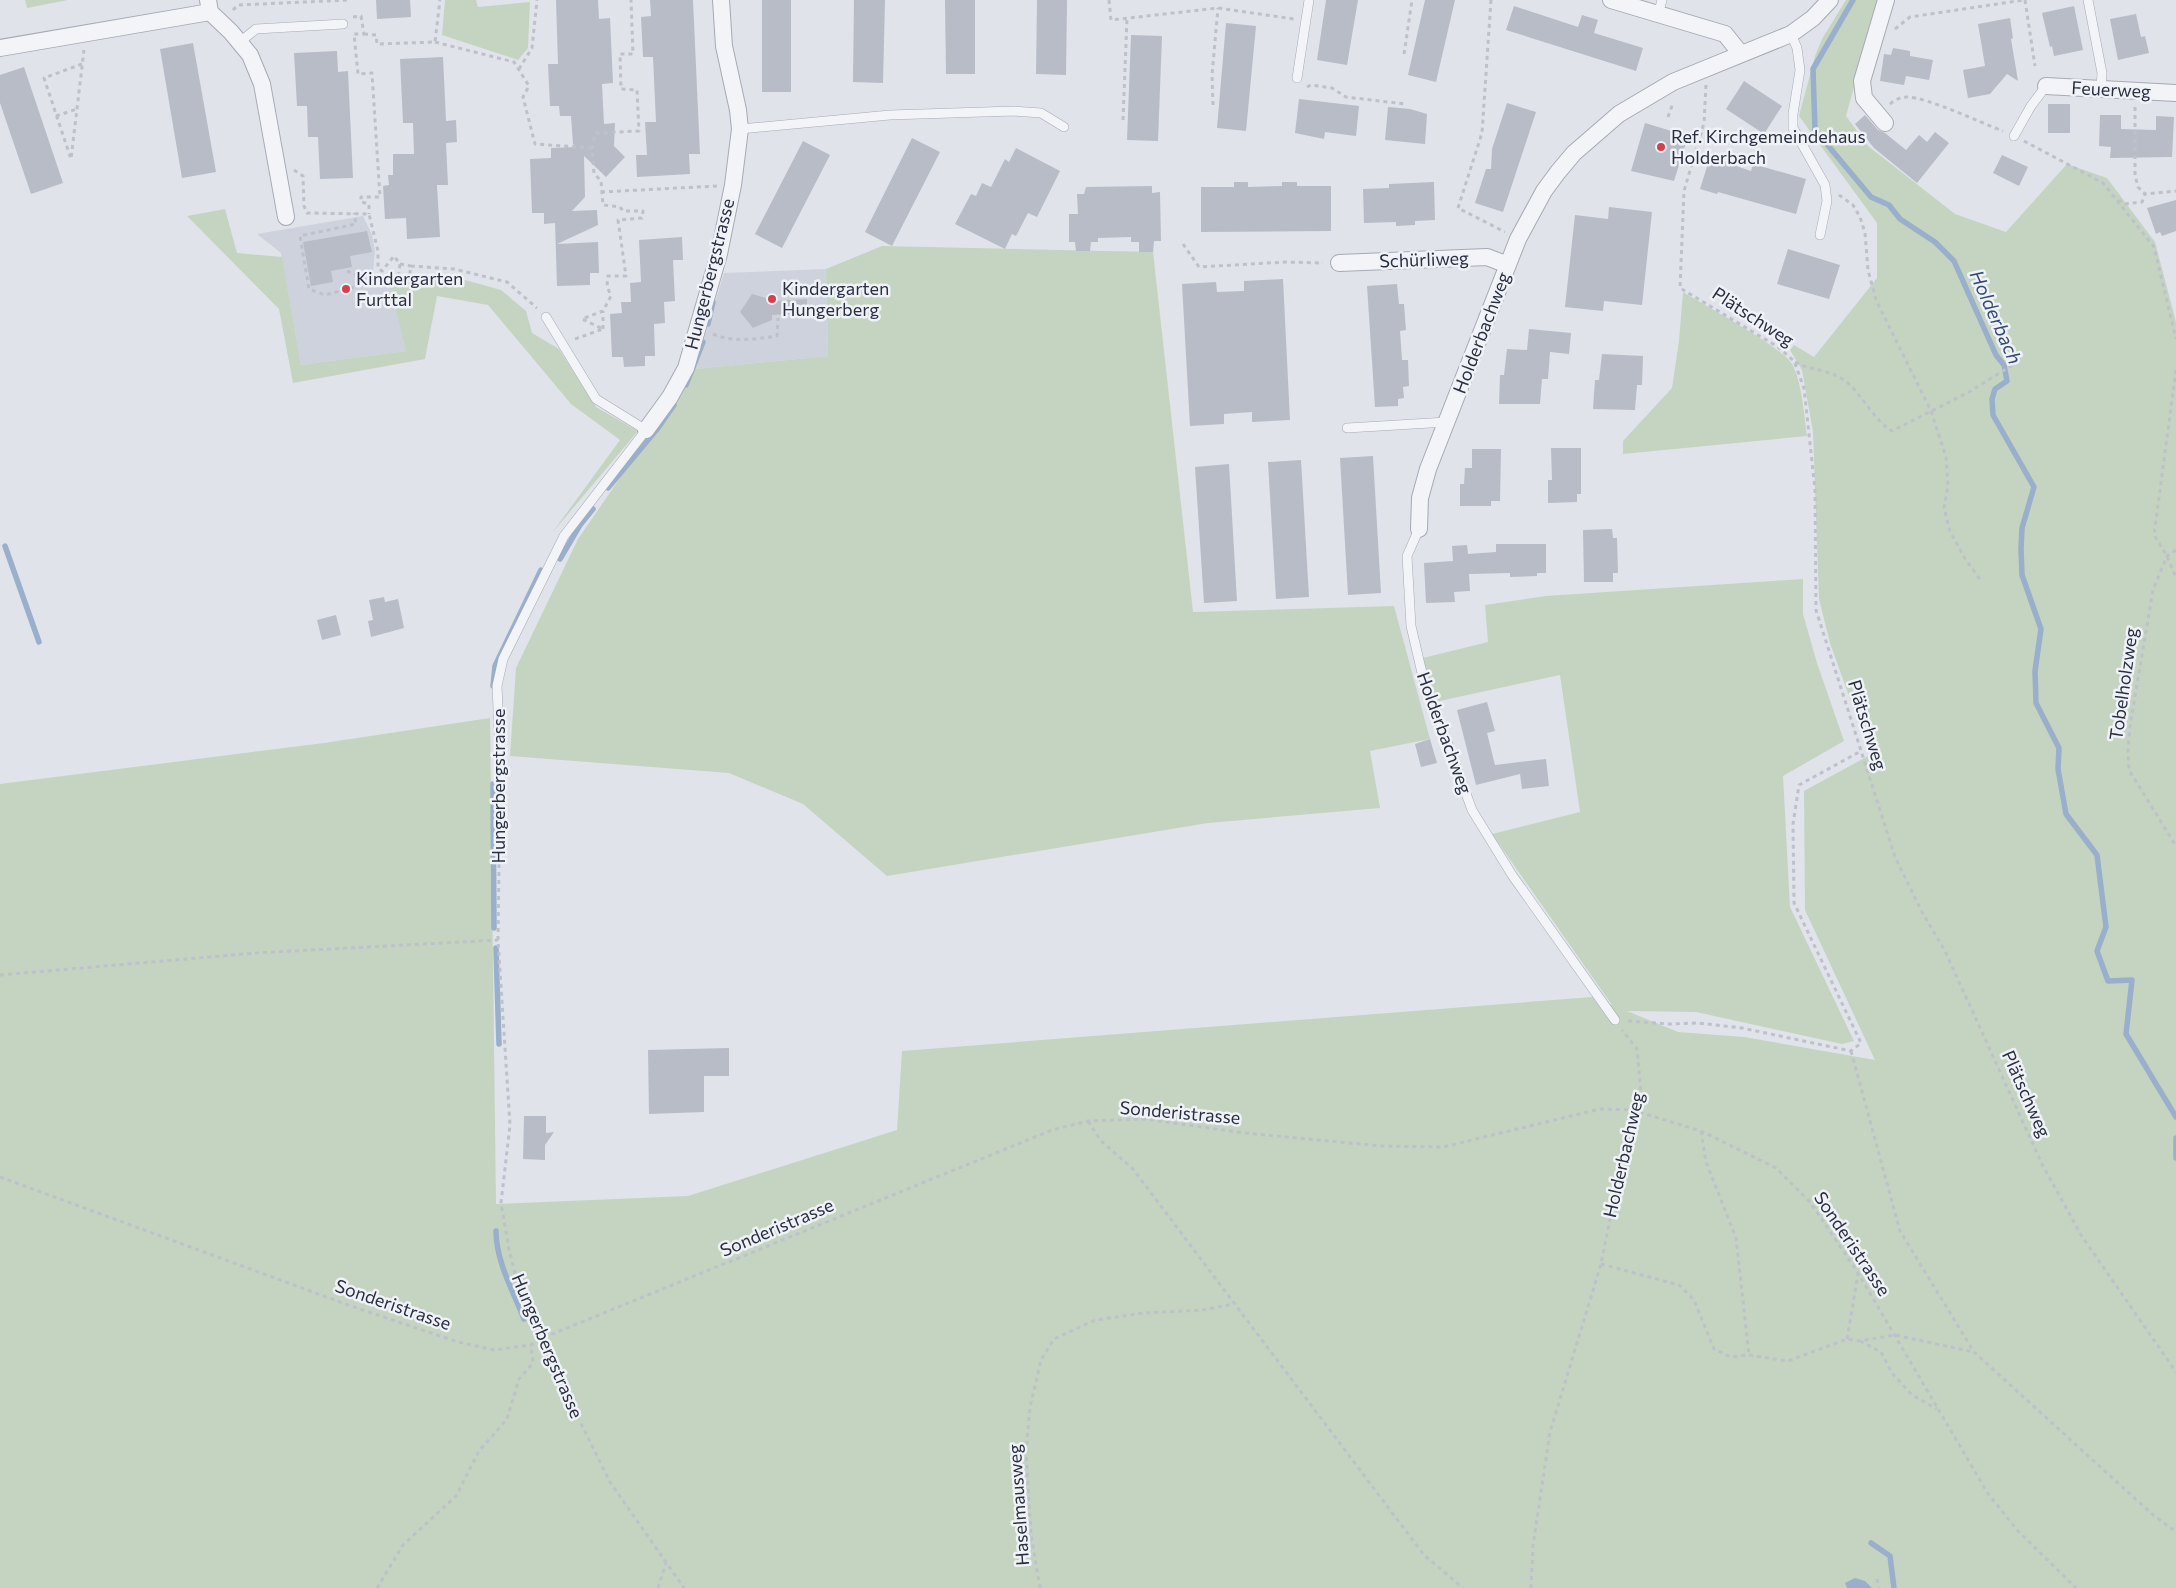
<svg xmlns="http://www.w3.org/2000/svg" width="2176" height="1588" font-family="Commissioner,sans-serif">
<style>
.built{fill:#ced2dc}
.green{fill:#c5d4c1}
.water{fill:#99afcb}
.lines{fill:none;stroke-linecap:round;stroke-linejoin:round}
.stream{stroke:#99afcb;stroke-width:5.5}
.building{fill:#b7bcc7}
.service-casing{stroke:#a5aab4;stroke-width:10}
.minor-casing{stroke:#a5aab4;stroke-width:18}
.path{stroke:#bec1c9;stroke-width:3;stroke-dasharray:4 4;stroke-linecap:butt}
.service{stroke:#f3f4f8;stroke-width:9}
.minor{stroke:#f3f4f8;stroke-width:16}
.poi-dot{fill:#d4404d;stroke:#f0f2f7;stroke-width:2}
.labels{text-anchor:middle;stroke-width:5;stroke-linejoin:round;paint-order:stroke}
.street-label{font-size:18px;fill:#283042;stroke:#f0f2f7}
.poi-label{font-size:18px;fill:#283042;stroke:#f0f2f7;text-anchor:start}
.water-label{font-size:19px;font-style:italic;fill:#304c78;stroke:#f0f2f7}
</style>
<rect width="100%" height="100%" fill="#e0e3ea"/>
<!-- built -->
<path class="built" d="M 363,216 L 372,235 L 375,251 L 373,272 L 419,297 L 406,351 L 301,365 L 281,253 L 257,234 Z
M 826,269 L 828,356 L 695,369 L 724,273 Z"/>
<!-- green -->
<path class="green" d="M 25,0 L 68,0 L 27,8 Z
M 445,0 L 476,0 L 478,7 L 530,2 L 528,48 L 518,60 L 442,35 Z
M 1846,0 L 1878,0 L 1846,116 L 1868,146 L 1955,214 L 2006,232 L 2067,164 L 2107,178 L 2155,242 L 2176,322 L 2176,1588 L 0,1588 L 0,784 L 324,743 L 490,718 L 496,1204 L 688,1196 L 897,1130 L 902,1051 L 1592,997 L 1612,1005 L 1492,834 L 1580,812 L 1560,675 L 1435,702 L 1423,658 L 1488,642 L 1485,605 L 1546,596 L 1803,579 L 1803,614 L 1817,663 L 1844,741 L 1783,776 L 1790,907 L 1854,1041 L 1842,1044 L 1696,1012 L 1627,1011 L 1678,1032 L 1744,1037 L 1875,1060 L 1805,910 L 1804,791 L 1870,755 L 1830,643 L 1819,599 L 1813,432 L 1802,370 L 1790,350 L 1794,345 L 1814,357 L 1877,278 L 1877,223 L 1799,116 L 1815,56 L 1822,39 Z
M 225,209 L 237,253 L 282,257 L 301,365 L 406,351 L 389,281 L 451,276 L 501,290 L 526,311 L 532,333 L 559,349 L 596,407 L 638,431 L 552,533 L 620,440 L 571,404 L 488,305 L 437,296 L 425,359 L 293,383 L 279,309 L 187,216 Z
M 882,246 L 1153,252 L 1193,612 L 1394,606 L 1430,739 L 1370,751 L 1380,808 L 1208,823 L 887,876 L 803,804 L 729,773 L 510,756 L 516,668 L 578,539 L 695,369 L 828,356 L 826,269 Z
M 1683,292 C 1704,305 1782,347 1792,364 C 1802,382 1804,415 1807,436 L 1623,454 L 1623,441 L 1672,388 L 1679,341 Z"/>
<!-- water -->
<path class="water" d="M 1855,1578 L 1865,1581 L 1872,1588 L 1847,1588 L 1845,1583 Z"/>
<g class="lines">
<!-- stream -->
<path class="stream" d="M 1853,0 L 1813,69 L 1815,130 L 1871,197 L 1889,205 L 1900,219 L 1935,242 L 1954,261 L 1996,355 L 2004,365 L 2007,381 L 1995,389 L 1992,399 L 1993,415 L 2034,487 L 2022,528 L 2021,549 L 2022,575 L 2041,629 L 2035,671 L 2036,703 L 2059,748 L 2058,769 L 2066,814 L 2097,855 L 2106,927 L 2097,951 L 2108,981 L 2132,980 L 2126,1034 L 2176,1117
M 708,324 L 713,302
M 686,385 L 703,342
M 608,488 L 658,428 L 674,405
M 5,546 L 39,642
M 560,559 L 580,525 L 593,509
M 493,686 L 495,666 L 541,570
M 493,784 L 494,928
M 496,948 L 499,1044
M 2176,1138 L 2176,1158
M 496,1231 C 496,1261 513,1291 524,1319
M 1871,1543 L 1890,1556 L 1894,1588"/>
</g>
<!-- building -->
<path class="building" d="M 376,0 L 410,0 L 411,17 L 377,19 Z
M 556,0 L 598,0 L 599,19 L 610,18 L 613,83 L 602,84 L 604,124 L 615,123 L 614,146 L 625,157 L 606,177 L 584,156 L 585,197 L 572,211 L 597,210 L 598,225 L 557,244 L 598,242 L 599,273 L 590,273 L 590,285 L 557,286 L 555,223 L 544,224 L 544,213 L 532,213 L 530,159 L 551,158 L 551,148 L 576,147 L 573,144 L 571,116 L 560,116 L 559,106 L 550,106 L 548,64 L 558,64 Z
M 650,0 L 693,0 L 700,154 L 689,154 L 690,174 L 637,177 L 636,155 L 647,155 L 645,122 L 656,122 L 653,57 L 643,57 L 641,17 L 651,16 Z
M 762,0 L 791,0 L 791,92 L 762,92 Z
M 854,0 L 885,0 L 883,83 L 853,82 Z
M 945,0 L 975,0 L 975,74 L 946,74 Z
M 1037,0 L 1067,0 L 1066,75 L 1036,74 Z
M 1326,0 L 1358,0 L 1347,65 L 1317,60 Z
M 1425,0 L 1455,0 L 1436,82 L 1408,75 Z
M 1514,6 L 1578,27 L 1582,15 L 1598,20 L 1594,33 L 1643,48 L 1636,71 L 1506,30 Z
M 2074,6 L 2083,50 L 2054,56 L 2052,46 L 2050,47 L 2042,13 Z
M 2136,14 L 2141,37 L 2145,36 L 2149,53 L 2118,60 L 2110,19 Z
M 2010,18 L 2013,38 L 2011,39 L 2018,81 L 2007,74 L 1990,94 L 1968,98 L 1963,70 L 1985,66 L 1978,24 Z
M 1226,23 L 1256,26 L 1246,131 L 1217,128 Z
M 1131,35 L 1162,36 L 1158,141 L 1127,140 Z
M 193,43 L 216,172 L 182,178 L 160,49 Z
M 1893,48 L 1910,51 L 1910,56 L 1933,60 L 1929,80 L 1906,76 L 1904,85 L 1880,81 L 1884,54 L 1891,55 Z
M 337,51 L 338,72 L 348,71 L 353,178 L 320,179 L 318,137 L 308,137 L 307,106 L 297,106 L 294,53 Z
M 443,57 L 446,121 L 456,120 L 457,142 L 446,143 L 448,185 L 437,185 L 440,237 L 407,239 L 406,218 L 385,219 L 383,186 L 389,185 L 388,175 L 393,175 L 393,154 L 414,154 L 413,123 L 403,123 L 400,59 Z
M 24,67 L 63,183 L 31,194 L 0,103 L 0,75 Z
M 1744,81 L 1782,106 L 1764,134 L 1726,109 Z
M 1299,99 L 1359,106 L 1356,136 L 1325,132 L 1324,139 L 1295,133 Z
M 1507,103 L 1536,112 L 1503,212 L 1475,203 L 1486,169 L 1491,169 L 1492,149 Z
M 2048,104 L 2070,104 L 2070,133 L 2048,133 Z
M 1388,107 L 1410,109 L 1427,114 L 1425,144 L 1385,140 Z
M 1865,115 L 1878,130 L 1885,133 L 1906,150 L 1919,135 L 1927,142 L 1935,132 L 1949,143 L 1917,183 L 1874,148 L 1855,124 Z
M 2100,115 L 2121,115 L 2121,129 L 2156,130 L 2156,116 L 2174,117 L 2172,157 L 2110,158 L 2111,147 L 2099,146 Z
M 1645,123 L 1688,136 L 1674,181 L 1631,171 Z
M 912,138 L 940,152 L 892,246 L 865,232 Z
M 803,141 L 830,155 L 782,248 L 755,234 Z
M 1016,148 L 1060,171 L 1037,217 L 1028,213 L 1016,236 L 1012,234 L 1005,249 L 955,224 L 971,194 L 976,196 L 982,183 L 991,187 L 1005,159 L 1009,162 Z
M 2002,155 L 2028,167 L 2019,186 L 1993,173 Z
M 1710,157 L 1751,171 L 1753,164 L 1806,179 L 1796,214 L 1718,192 L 1717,194 L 1700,189 Z
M 1234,182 L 1248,182 L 1248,187 L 1282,186 L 1282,182 L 1297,182 L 1297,186 L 1331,186 L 1331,231 L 1201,232 L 1201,187 L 1234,187 Z
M 1434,182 L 1435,220 L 1415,221 L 1415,225 L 1396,226 L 1396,222 L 1364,223 L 1363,189 L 1389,188 L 1389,184 Z
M 1152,186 L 1152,193 L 1160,192 L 1161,241 L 1154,241 L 1153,252 L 1139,252 L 1139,242 L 1131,242 L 1131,237 L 1098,238 L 1098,242 L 1091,242 L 1090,251 L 1076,251 L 1075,242 L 1069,242 L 1069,214 L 1078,214 L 1077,194 L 1084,194 L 1086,187 Z
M 2176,200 L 2176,231 L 2162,236 L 2160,232 L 2156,234 L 2147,208 Z
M 1609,207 L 1652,212 L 1642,305 L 1604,301 L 1603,311 L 1565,307 L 1575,215 L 1608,219 Z
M 367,231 L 372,252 L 350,256 L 352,267 L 331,271 L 333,282 L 311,286 L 303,242 Z
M 682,237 L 683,260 L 673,260 L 675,301 L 664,302 L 665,323 L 654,324 L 655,356 L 645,356 L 645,366 L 624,367 L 623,357 L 612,357 L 610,314 L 622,313 L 621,302 L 631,302 L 630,283 L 641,282 L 639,240 Z
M 1788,249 L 1840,265 L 1829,299 L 1777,284 Z
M 1283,279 L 1290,420 L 1252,422 L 1252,412 L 1224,414 L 1224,424 L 1190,426 L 1182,284 L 1216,282 L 1217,292 L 1244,291 L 1244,281 Z
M 1397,284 L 1399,304 L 1404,304 L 1406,330 L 1400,331 L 1402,360 L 1408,360 L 1409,386 L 1403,387 L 1404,398 L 1398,399 L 1398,406 L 1375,407 L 1367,286 Z
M 752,294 L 776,301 L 807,299 L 807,313 L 772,315 L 772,320 L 753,328 L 740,312 Z
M 1529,329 L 1571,333 L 1569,354 L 1550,352 L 1548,379 L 1542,379 L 1540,404 L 1499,404 L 1500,375 L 1504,375 L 1507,349 L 1527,350 Z
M 1602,354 L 1643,356 L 1642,385 L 1637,385 L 1635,410 L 1593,409 L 1595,380 L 1599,380 Z
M 1551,448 L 1581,448 L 1581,494 L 1577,494 L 1577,502 L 1548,503 L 1548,480 L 1552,480 Z
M 1472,449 L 1501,449 L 1500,501 L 1491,501 L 1491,506 L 1460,506 L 1460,484 L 1464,484 L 1465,468 L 1472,468 Z
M 1373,456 L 1381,593 L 1348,595 L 1340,458 Z
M 1301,460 L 1309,597 L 1276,599 L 1268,462 Z
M 1229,464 L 1237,601 L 1204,603 L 1195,467 Z
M 1612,529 L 1613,538 L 1617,538 L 1618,573 L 1613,573 L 1613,582 L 1584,582 L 1583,530 Z
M 1496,544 L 1546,544 L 1546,573 L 1537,573 L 1537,576 L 1510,577 L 1510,573 L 1469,574 L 1470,591 L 1454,592 L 1455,602 L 1426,603 L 1424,563 L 1453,561 L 1452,546 L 1467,545 L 1468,554 L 1496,552 Z
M 384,597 L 385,602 L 398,599 L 404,628 L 371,637 L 368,621 L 373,620 L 369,600 Z
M 336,615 L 341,635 L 322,640 L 317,620 Z
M 1487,702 L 1495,731 L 1487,733 L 1495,765 L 1546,759 L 1549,786 L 1522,789 L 1520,774 L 1476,785 L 1457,710 Z
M 1430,739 L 1437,763 L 1421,767 L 1415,744 Z
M 729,1048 L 729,1076 L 704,1076 L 704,1112 L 649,1114 L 648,1050 Z
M 524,1116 L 546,1116 L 546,1133 L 554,1132 L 545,1145 L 545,1160 L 523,1159 Z"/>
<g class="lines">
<defs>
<path id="service" d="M 2088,0 L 2102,73 L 2101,89
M 1658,15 L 1662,0
M 1791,34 L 1797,48 L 1800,70 L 1793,114 L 1793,128 L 1825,185 L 1827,201 L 1820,235
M 240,42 L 256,29 L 343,24
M 1297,78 L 1309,0
M 740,129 L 890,115 L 1014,111 L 1041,113 L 1064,127
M 2014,136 L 2031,106 L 2046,86
M 1347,428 L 1447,422
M 1419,529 L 1407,556 L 1411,626 L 1422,673 L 1472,810 L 1512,875 L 1615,1020
M 501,779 L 497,686 L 503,659 L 564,536 L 646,430 L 596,399 L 546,317"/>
<path id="minor" d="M 208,0 L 210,12 L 231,32 L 250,55 L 262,84 L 286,217
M 1611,0 L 1725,34 L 1741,54
M 0,48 L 210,12
M 2046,86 L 2176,93
M 1885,123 L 1864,98 L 1862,81 L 1886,0
M 1339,263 L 1487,257 L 1508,265
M 646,430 L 670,397 L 686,368 L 719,254 L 733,185 L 740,129 L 738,110 L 724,46 L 721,0
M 1419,529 L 1420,498 L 1428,469 L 1518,239 L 1544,191 L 1558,172 L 1574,153 L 1619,114 L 1673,82 L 1791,34 L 1813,18 L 1830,0"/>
</defs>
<!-- service casing -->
<use href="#service" class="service-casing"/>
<!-- minor casing -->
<use href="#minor" class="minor-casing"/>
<!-- path -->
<path class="path" d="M 1109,0 L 1111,20 L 1218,8 L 1294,19
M 1491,0 L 1482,133 L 1458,208 L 1505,232
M 2025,0 L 2035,66
M 233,10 L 238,5 L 349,0
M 353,17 L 361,16 L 364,34 L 354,34 L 358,74 L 372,73 L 380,197 L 361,197 L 361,202 L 369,204 L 369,214
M 1895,29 L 1910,17 L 2024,0
M 364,34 L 376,35 L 377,44 L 435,42 L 440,0
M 435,42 L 514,62 L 529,86 L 523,97 L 535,144 L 592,148
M 1404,54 L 1412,0
M 82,64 L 44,78 L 71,159 L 84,50
M 519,69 L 532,48 L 537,0
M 1706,85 L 1704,123 L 1684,191 L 1680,288 L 1778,347 L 1794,361 L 1804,388 L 1815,490 L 1816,610 L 1895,857 L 1922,912 L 1945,951 L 2042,1164 L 2081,1235 L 2176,1372
M 1307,87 L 1311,85 L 1332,88 L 1346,97 L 1405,104
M 1890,104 C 1895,100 1900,97 1907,97 C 1927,97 1981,123 2003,131
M 1213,105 L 1212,75 L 1218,8
M 2135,107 L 2135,175 L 2138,187 L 2145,194 L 2176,191
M 56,116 L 77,109
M 1668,117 L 1673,103
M 1123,120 L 1127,18
M 2024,141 L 2103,183 L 2154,247 L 2176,339
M 294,170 L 303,176 L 304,206 L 307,213 L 369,214 L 378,251 L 378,268 L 382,271 L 394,256 L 400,264 L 398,280 L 405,281 L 409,278 L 411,266 L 454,269 L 507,282 L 537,308
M 601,192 L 717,186
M 1839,195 L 1853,205 L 1860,217 L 1865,233 L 1868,270 L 1876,300 L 1931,411 L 1946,457 L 1948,485 L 1944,508 L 1950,531 L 1964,557 L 1981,581
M 2118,201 L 2122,201 L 2125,204 L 2142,202 L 2145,194
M 1183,244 L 1199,267 L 1286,262 L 1323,263
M 400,264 L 411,266
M 347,271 L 373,282 L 325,295 L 309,289 L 300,236 L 356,224 L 354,213
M 603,329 L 603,311
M 713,334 C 734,343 755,339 777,336 L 778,318
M 575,339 L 603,329 L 582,319 L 603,311 L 611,296 L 607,286 L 608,276 L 626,276 L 618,220 L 642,218 L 643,211 L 623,211 L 620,207 L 603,205 L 601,181 L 594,173 L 592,148 L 596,133 L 639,131 L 637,90 L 621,89 L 620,54 L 633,54 L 631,0
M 1795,362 C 1814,372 1830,368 1849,384 C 1863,397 1876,422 1892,431 L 1969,392 L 2014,364
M 2176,370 L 2154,535 L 2167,556 L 2176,578
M 2176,550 L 2167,556 L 2153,590 L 2130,726 L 2128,751 L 2129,770 L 2176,846
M 500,792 L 498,940 L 510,1125 L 501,1203 L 509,1249 L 518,1286 L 550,1361 L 610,1482 L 684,1588
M 0,975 L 256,953 L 498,940
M 1628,1021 L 1669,1024 L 1698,1023 L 1742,1028 L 1851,1051 L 1861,1043 L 1794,903 L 1793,824 L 1799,785 L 1861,751
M 1851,1051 L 1900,1231 L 1974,1352 L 2152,1514 L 2176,1532
M 1088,1121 L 1101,1141 L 1133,1169 L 1424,1555 L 1463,1588
M 1701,1131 L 1706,1162 L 1736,1238 L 1749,1355
M 0,1177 L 351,1306 L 458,1342 L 494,1350 L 531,1345 L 540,1339 L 1052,1130 L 1088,1121 L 1144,1119 L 1245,1133 L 1381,1146 L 1443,1147 L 1600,1109 L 1632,1110 L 1701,1131 L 1776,1168 L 1810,1202 L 1858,1273 L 1987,1492 L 2017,1530 L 2076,1588
M 1601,1264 L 1679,1285 L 1694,1300 L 1714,1349 L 1731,1357 L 1749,1355 L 1788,1361 L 1847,1339 L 1859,1341 L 1895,1335 L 1974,1352
M 1847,1339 L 1858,1274
M 1860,1341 L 1881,1352 L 1892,1373 L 1912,1395 L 1937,1409
M 1877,1579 L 1879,1588
M 377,1588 L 403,1545 L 456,1496 L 479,1451 L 507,1419 L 519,1379 L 533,1363 L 531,1345
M 658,1588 L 666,1563
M 1040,1588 L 1031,1534 L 1026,1452 L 1030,1407 L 1041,1360 L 1054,1339 L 1095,1320 L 1144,1313 L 1203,1310 L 1233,1304
M 1531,1588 L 1533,1546 L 1550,1432 L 1601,1264 L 1632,1110 L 1641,1093 L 1637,1049 L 1622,1030"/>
<!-- service -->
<use href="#service" class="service"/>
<!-- minor -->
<use href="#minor" class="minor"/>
</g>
<!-- markers -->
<g class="poi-dot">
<circle cx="1661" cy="147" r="5"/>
<circle cx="346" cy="289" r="5"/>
<circle cx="772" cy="299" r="5"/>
</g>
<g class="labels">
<!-- street labels -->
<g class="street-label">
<text transform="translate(2111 90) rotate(3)" y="6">Feuerweg</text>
<text transform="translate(1424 260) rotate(-2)" y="6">Schürliweg</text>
<text transform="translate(710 274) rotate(-76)" y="6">Hungerbergstrasse</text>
<text transform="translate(1753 317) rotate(33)" y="6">Plätschweg</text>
<text transform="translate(1482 333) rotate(-69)" y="6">Holderbachweg</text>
<text transform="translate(2124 684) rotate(-82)" y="6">Tobelholzweg</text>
<text transform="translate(1867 725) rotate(73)" y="6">Plätschweg</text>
<text transform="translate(1444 733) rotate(70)" y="6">Holderbachweg</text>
<text transform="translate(499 786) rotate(-90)" y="6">Hungerbergstrasse</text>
<text transform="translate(2026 1094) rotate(66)" y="6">Plätschweg</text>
<text transform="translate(1180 1113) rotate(5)" y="6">Sonderistrasse</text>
<text transform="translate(1624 1155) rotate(-77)" y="6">Holderbachweg</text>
<text transform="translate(777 1228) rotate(-23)" y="6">Sonderistrasse</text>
<text transform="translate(1852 1244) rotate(56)" y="6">Sonderistrasse</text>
<text transform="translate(393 1305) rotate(19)" y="6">Sonderistrasse</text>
<text transform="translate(547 1346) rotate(67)" y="6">Hungerbergstrasse</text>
<text transform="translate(1019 1505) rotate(-94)" y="6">Haselmausweg</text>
</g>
<!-- poi labels -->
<g class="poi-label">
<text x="1671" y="143">Ref. Kirchgemeindehaus<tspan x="1671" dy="21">Holderbach</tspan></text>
<text x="356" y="285">Kindergarten<tspan x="356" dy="21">Furttal</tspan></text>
<text x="782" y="295">Kindergarten<tspan x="782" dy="21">Hungerberg</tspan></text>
</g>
<!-- water labels -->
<g class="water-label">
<text transform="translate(1996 317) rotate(66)" y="7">Holderbach</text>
</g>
</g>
</svg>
